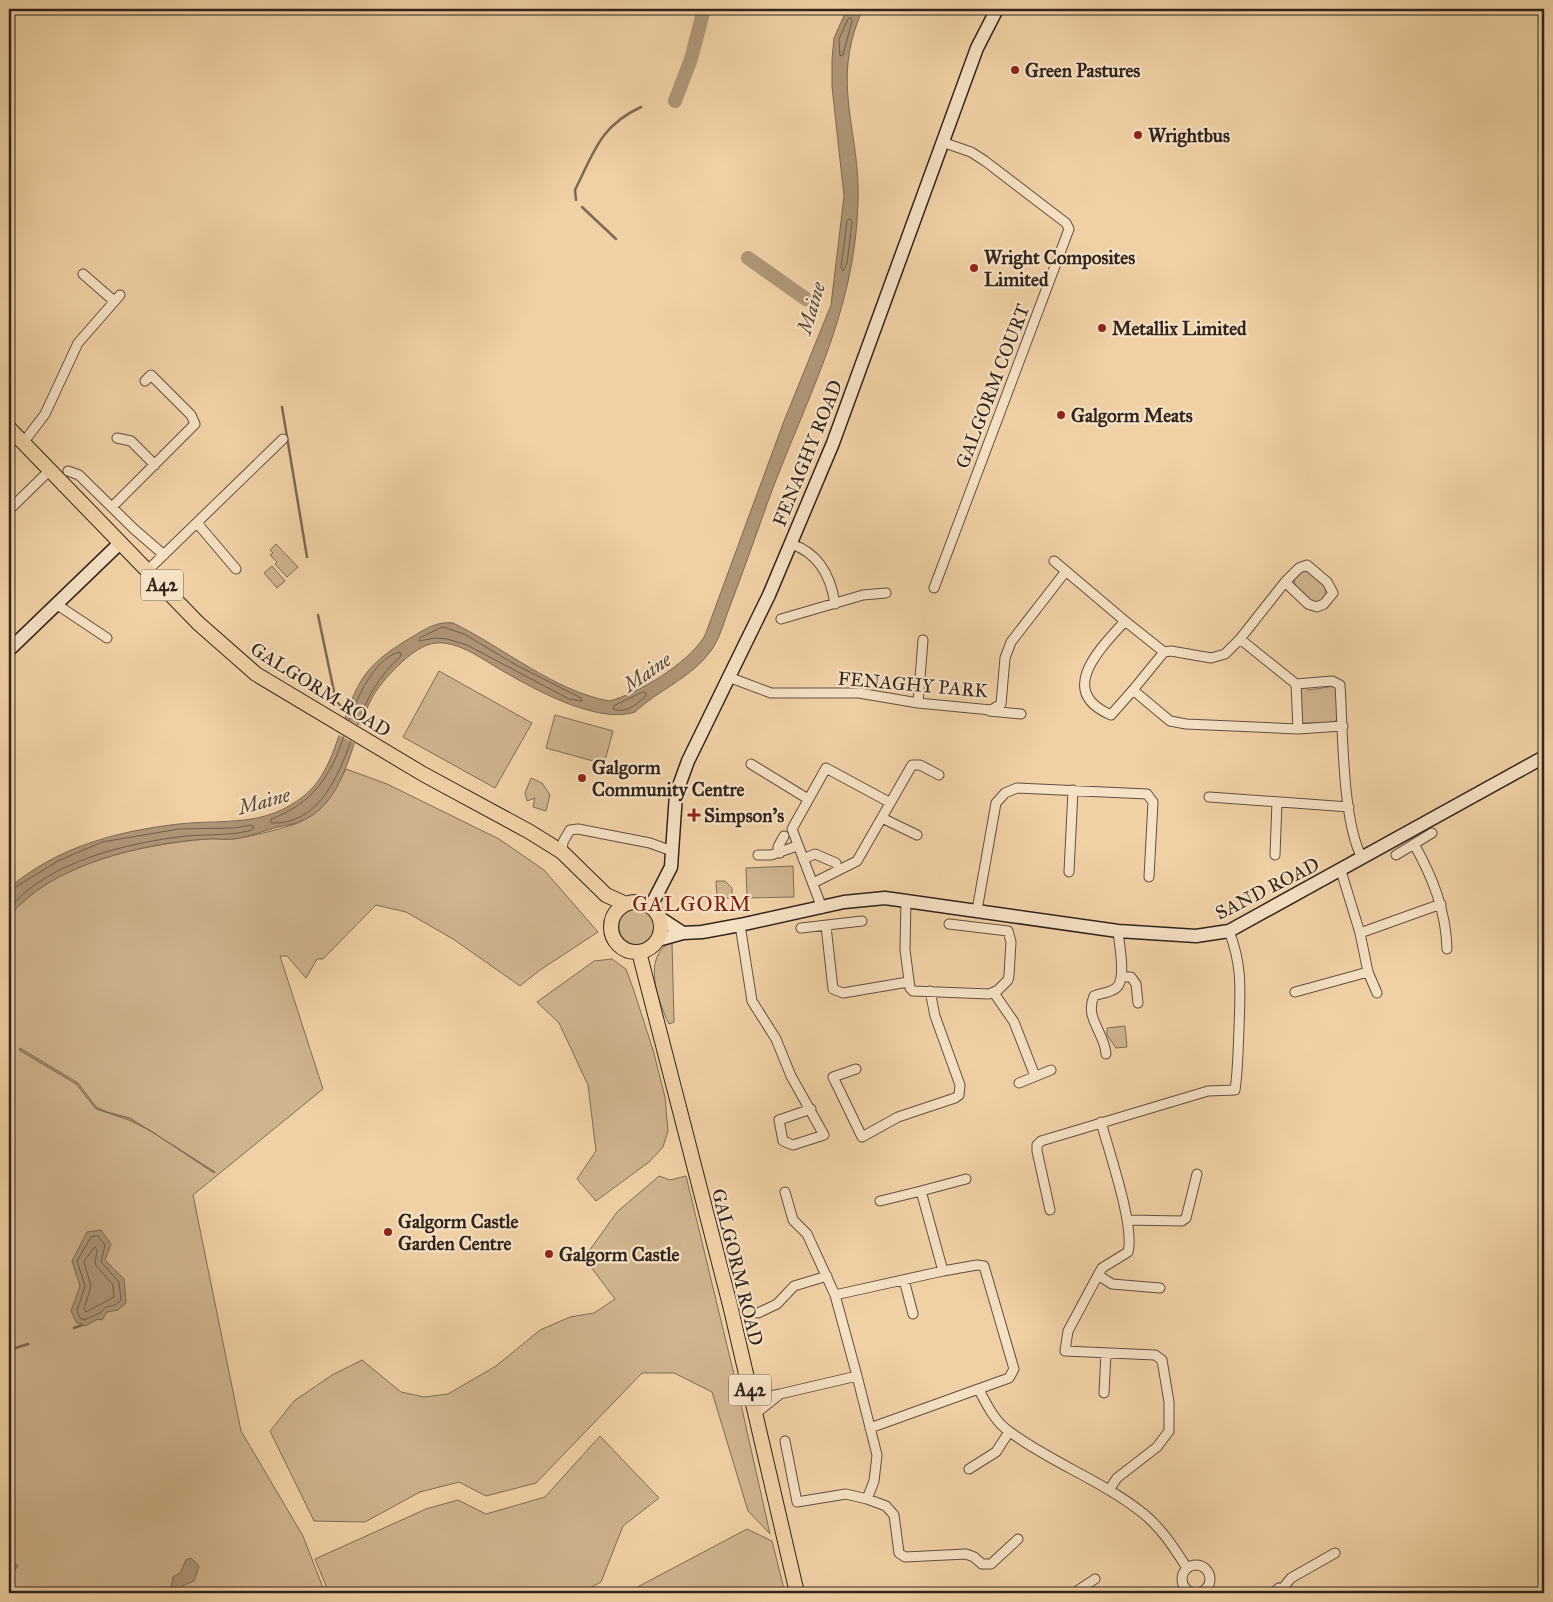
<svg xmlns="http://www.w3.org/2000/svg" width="1553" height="1602" font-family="'IM FELL Great Primer',serif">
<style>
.green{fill:#d0b48e;stroke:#816c56}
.water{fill:#af9677;stroke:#7d6853}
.pier{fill:#f0d1a5}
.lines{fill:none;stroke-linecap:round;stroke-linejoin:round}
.shore{stroke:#705d4a;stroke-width:1}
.stream{stroke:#7d6853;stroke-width:2.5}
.river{stroke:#af9677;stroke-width:14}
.street-casing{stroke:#624f3f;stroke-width:11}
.secondary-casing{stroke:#32241d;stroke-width:15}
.primary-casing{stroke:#32241d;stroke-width:16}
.street{stroke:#f5e1c4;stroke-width:9}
.secondary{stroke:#f5e1c4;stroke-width:12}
.primary{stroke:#f0d1a5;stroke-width:14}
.poi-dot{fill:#8f2418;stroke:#f5e1c4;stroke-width:2}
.labels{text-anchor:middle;stroke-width:4.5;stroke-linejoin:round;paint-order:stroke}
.shield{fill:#f5e1c4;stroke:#6c5d4f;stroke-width:1}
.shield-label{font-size:18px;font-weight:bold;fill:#32241d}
.poi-label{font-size:19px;font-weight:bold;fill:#32241d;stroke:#f5e1c4;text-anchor:start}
.street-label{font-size:19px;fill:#32241d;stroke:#f5e1c4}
.water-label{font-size:20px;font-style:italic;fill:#584638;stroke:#f5e1c4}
.quarter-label{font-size:21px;letter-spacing:1px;fill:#7a1f14;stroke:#f5e1c4}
</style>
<rect width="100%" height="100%" fill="#f0d1a5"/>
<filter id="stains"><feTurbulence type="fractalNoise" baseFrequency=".004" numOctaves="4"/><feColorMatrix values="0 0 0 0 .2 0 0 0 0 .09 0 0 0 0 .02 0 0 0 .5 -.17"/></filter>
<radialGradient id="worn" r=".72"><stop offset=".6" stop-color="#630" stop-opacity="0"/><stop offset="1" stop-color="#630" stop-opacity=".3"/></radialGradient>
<!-- green -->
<path class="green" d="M 276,544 L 298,567 L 287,577 L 275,564 L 277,562 L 270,555 L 273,553 L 270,550 Z
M 272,566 L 285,581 L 277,588 L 264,573 Z
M 1308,570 L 1324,583 L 1327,597 L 1323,601 L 1311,602 L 1295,588 L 1294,576 L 1297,572 Z
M 439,671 L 532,723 L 495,788 L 403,737 Z
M 1329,685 L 1336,686 L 1337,720 L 1332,723 L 1303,723 C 1298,715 1304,701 1298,691 L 1301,687 L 1306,687 L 1308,690 L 1329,687 Z
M 555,715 L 613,731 L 604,764 L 546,748 Z
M 346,769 L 387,784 L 499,839 L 544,870 L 598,932 L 540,970 L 520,986 L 453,939 L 406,912 L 376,905 L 323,959 L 317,959 L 306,978 L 287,956 L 280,956 L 323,1089 L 193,1195 L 241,1431 L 303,1536 L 325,1593 L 9,1593 L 9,917 C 51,863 140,845 206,839 C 214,838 223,840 232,839 C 245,838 291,827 302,821 C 321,812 336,786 346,769 Z
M 531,778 L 542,783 L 550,795 L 546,811 L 533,807 L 535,798 L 527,801 L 525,793 Z
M 793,866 L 794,897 L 747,898 L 746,868 Z
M 716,881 L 725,881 L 732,888 L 732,898 L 717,898 Z
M619 926a19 19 0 1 1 38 0a19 19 0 1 1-38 0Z
M 672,942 L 674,1022 L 669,1024 C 658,1001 641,955 672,942 Z
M 612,959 L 626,969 L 634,991 L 653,1050 L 665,1097 L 668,1131 L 663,1147 L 649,1162 L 596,1201 L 577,1179 L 596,1151 L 588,1085 L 559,1023 L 537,1002 L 594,961 Z
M 1125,1026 L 1127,1047 L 1116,1048 L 1107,1035 L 1107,1028 Z
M 659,1176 L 670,1180 L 686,1176 L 738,1391 L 770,1534 L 748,1511 L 712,1392 L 674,1373 L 642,1373 L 536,1483 L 486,1496 L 459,1482 L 420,1492 L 365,1522 L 314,1521 L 270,1431 L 294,1401 L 332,1375 L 362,1360 L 401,1392 L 424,1397 L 448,1394 L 496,1366 L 540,1330 L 570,1317 L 594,1313 L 615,1299 L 584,1258 L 617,1212 Z
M 600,1436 L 659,1498 L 623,1526 L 601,1582 L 580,1593 L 329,1593 L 315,1559 L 426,1509 L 458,1500 L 486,1514 L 545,1497 Z
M 747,1529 L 772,1541 L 785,1593 L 626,1593 Z"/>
<!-- water -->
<path class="water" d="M 847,9 L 863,9 C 829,83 861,130 858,203 C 855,315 804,402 767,504 C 755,538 743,572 730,606 C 724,621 720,639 710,652 C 691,678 658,690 635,712 C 596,725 530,687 496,667 C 479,657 457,641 436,643 C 424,644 412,653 403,661 C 392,671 381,683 373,696 C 351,734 349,799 304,820 C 296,824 286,825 278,827 C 263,831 249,837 234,839 C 225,840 216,838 207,839 C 143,843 49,865 9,917 L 9,888 C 57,847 117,831 179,824 C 225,819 265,828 305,795 C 337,769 340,715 361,681 C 372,662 393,648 412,637 C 425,629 437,621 453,623 C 505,648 552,690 609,701 C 638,694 688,663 704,637 C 707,631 709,624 711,619 L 784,421 L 831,305 L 844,196 L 832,87 L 832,59 L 834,38 Z
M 20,1048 L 78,1083 L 96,1107 L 107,1112 L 130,1118 L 215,1172 L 214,1173 L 151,1131 L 129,1120 L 96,1109 L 76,1084 L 19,1050 Z
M 101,1230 L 111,1244 L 105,1260 L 124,1279 L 126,1303 L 118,1310 L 107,1312 L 102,1320 L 98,1319 L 85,1326 L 76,1322 L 71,1311 L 80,1286 L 72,1261 L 87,1232 Z
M 9,1557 L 18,1566 L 9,1578 Z
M 191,1558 L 199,1566 L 194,1581 L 182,1586 L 178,1593 L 170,1593 L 173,1577 L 180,1573 L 186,1560 Z"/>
<!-- pier -->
<path class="pier" d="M 342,717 L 364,727 L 358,745 L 337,734 Z"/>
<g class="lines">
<!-- shore -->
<path class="shore" d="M 851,18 L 852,21 L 843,55 L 840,56 L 839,39 L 848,19 Z
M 850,219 L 852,222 L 847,263 L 843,271 L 841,268 L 847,221 Z
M 443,627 L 464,634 L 516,665 L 581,698 L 582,701 L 569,699 L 467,645 L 447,639 L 435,638 L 419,641 L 420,638 Z
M 643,692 L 646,693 L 646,696 C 636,704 627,714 613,709 L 614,706 Z
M 349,720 C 357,698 375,657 400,652 L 401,656 C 379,676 367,697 357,725
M 344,736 C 331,776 312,804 271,819 L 271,823 C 318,825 338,777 351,741
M 9,891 L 58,861 L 102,842 L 179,829 L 234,828 L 251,825 L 254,827 L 252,830 C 231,836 208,834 187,836 C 130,842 45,862 9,909
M 98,1236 L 105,1245 L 101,1262 L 119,1282 L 121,1300 L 115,1305 L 106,1307 L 100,1313 L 84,1320 L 80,1318 L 77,1311 L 85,1286 L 77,1261 L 91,1237 Z
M 95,1247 L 97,1250 L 95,1264 L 113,1285 L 114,1297 L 86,1312 L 84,1309 L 91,1286 L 84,1262 Z"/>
<!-- stream -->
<path class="stream" d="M 576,200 L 575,190 C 594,152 600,126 641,107
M 582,207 L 616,239
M 282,407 L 307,557
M 318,615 L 336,701 L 348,714
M 74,1328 L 82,1325
M 9,1350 L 28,1344"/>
<!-- river -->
<path class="river" d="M 675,101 L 691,59 L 704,9
M 748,258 L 806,299"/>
<defs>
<path id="street" d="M 83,274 L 114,301
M 117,438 L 131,441 L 155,465
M 23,443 L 45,414 L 78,343 L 120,295
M 68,471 L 79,475 L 134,529 L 164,555
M 112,507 L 195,424 L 191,415 L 151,375 L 145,381
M 9,510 L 50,470
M 197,523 L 236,569
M 791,544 C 819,553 831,577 835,604
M 1054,561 L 1125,621 C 1102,647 1055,691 1111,715 L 1133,690 L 1170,721 L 1186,724 L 1298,729 L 1343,726
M 148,570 L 283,439
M 934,588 L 1069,229 L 1066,223 L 985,161 L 971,152 L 942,142
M 56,604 L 107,638
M 781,619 L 863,595 L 886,593
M 1125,621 L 1164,652
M 1240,639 L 1296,684
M 731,678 L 771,693 L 859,693 L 918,703 L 991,710 L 1001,704 L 1005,658 L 1011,642 L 1066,571
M 1133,690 L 1164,652 L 1171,651 L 1211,658 L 1225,654 L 1240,639 L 1285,582 L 1308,604 L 1317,607 L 1324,604 L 1333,593 L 1327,582 L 1307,565 L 1299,568 L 1285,582
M 918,703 L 923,640
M 989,711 L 1021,714
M 1298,729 L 1296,684 L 1332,681 L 1340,685 C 1343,731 1342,820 1362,858
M 751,764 L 808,799
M 1209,797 L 1349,807
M 882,818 L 917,835
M 1414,844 C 1433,878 1446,911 1447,949
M 562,852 L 563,842 L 570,830 L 578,829 L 650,843 L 672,851
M 780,853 L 778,847 L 784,836
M 758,855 L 771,855 L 797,846
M 1275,855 L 1277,802
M 1396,855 L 1432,833
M 803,859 L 815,854 L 836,863
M 1341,871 L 1360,933 L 1368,972 L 1377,993
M 1069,872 L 1073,790
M 813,883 L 857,861 L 912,765 L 920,765 L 939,775
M 906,901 L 905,950 L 910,988 L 913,991 L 989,994 L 998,990 L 1008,980 L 1009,975 L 1011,942 L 1008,931 L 949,924
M 822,908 L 792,829 L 826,768 L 889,802
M 977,910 L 996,803 L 1005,793 L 1017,788 L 1147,794 L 1153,802 L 1149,877
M 740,925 L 752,1001 L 776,1039 L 791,1076 L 824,1135 L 793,1145 L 783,1141 L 779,1120 L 811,1109
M 826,926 L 833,989 L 843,993 L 908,982
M 801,928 L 862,921
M 1360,933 L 1441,904
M 1122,977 L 1131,977 L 1136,984 L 1138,1003
M 1295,992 L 1368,972
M 994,993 L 1014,1022 L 1035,1076
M 1106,1054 C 1105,1033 1084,1018 1094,996 C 1101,993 1110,993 1116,988 C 1127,980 1119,944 1118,931
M 856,1069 L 833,1077 L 862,1137 L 898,1117 L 955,1098 L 959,1095 L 960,1085 L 935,1016 L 930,991
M 1019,1083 L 1051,1070
M 1101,1122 C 1109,1152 1135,1226 1128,1252 L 1102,1268 L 1098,1275 L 1068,1331 L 1065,1351 L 1155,1355 L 1162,1360 L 1169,1402 L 1169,1431 L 1157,1447 L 1117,1478 L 1109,1490
M 785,1192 L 793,1220 L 807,1234 L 835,1295 L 857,1376 L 877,1455 L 874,1481 L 867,1499
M 880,1201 L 921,1191
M 1050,1210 L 1037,1151 L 1037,1145 L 1041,1141 L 1208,1091 L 1235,1090 C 1238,1070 1238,1050 1239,1029 C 1240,992 1243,967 1229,931
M 1127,1220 L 1182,1221 L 1186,1218 L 1197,1174
M 943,1271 L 921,1191 L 966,1179
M 1098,1275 L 1112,1284 L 1160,1288
M 904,1280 L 913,1314
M 835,1295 L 943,1271 L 977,1265 L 984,1266 L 1014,1369 L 1009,1378 L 870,1428
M 758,1313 L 777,1304 L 794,1286 L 827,1276
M 979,1390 C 987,1405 995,1422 1010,1432 C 1052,1463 1103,1481 1144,1514 C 1163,1530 1174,1548 1187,1568
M 1104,1393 L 1106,1353
M 752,1399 L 780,1394 L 857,1376
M 755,1414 L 779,1395
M 785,1441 L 797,1502 L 846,1494 L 867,1499 L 886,1506 L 894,1515 L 899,1553 L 905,1557 L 966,1554 L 974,1557 L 982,1564 L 991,1564 L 1018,1539
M 969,1469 L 996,1452 L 1009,1432
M1182 1579a14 14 0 1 1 28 0a14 14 0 1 1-28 0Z
M 1282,1589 L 1291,1578 L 1335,1553
M 1074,1593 L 1095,1579
M 1273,1593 L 1279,1588 L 1285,1592"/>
<path id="secondary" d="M 9,650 L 120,543
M 651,906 L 671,867 L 676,794 L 688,761 L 769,595 L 833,443 L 977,48 L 997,9
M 660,918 L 683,933
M 658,940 L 683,933 L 702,932 L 740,925 L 844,902 L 885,898 L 1118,931 L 1196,936 L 1229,931 L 1544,757"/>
<path id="primary" d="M 9,428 L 198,623 L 256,674 L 423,774 L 530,832 L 562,852 L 606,895 L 626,904
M611 927a25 25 0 1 1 50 0a25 25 0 1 1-50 0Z
M 639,952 L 730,1305 L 797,1593"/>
</defs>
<!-- street casing -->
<use href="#street" class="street-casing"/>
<!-- secondary casing -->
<use href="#secondary" class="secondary-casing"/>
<!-- primary casing -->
<use href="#primary" class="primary-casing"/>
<!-- street -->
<use href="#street" class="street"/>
<!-- secondary -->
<use href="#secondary" class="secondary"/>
<!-- primary -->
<use href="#primary" class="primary"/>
</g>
<!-- markers -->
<g class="poi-dot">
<circle cx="1015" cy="70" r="5"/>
<circle cx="1138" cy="135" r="5"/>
<circle cx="974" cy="268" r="5"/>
<circle cx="1102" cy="328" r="5"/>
<circle cx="1061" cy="415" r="5"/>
<circle cx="582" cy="778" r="5"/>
<path d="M691.5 807.5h5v5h5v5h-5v5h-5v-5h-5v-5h5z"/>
<circle cx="388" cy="1232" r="5"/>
<circle cx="549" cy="1254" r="5"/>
</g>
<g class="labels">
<!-- shield labels -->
<g class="shield">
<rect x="141" y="569.5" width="42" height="31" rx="4"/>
<rect x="729" y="1374.5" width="42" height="31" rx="4"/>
</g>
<g class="shield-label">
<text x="162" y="591">A42</text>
<text x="750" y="1396">A42</text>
</g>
<!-- poi labels -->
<g class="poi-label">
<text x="1025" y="77">Green Pastures</text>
<text x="1148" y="142">Wrightbus</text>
<text x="984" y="264">Wright Composites<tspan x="984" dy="22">Limited</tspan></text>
<text x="1112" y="335">Metallix Limited</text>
<text x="1071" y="422">Galgorm Meats</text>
<text x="592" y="774">Galgorm<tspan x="592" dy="22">Community Centre</tspan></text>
<text x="704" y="822">Simpson's</text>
<text x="398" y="1228">Galgorm Castle<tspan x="398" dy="22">Garden Centre</tspan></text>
<text x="559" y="1261">Galgorm Castle</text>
</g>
<!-- street labels -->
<g class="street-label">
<text transform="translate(992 386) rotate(-69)" y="7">GALGORM COURT</text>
<text transform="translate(807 453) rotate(-68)" y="7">FENAGHY ROAD</text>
<text transform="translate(913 684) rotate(5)" y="7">FENAGHY PARK</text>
<text transform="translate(321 689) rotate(32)" y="7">GALGORM ROAD</text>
<text transform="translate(1267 888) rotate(-27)" y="7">SAND ROAD</text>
<text transform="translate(738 1267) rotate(76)" y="7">GALGORM ROAD</text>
</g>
<!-- water labels -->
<g class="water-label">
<text transform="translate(811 308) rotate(-73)" y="7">Maine</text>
<text transform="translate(647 672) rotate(-34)" y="7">Maine</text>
<text transform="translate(264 801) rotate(-15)" y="7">Maine</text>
</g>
<!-- quarter labels -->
<g class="quarter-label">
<text x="692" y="911">GALGORM</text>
</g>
</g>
<!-- margin -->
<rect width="1553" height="1602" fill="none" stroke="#f0d1a5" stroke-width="30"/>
<rect x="10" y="10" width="1533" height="1582" fill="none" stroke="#32241d" stroke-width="2.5"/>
<rect x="15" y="15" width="1523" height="1572" fill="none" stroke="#32241d"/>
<rect width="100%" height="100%" filter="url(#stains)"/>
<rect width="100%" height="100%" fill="url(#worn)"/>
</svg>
